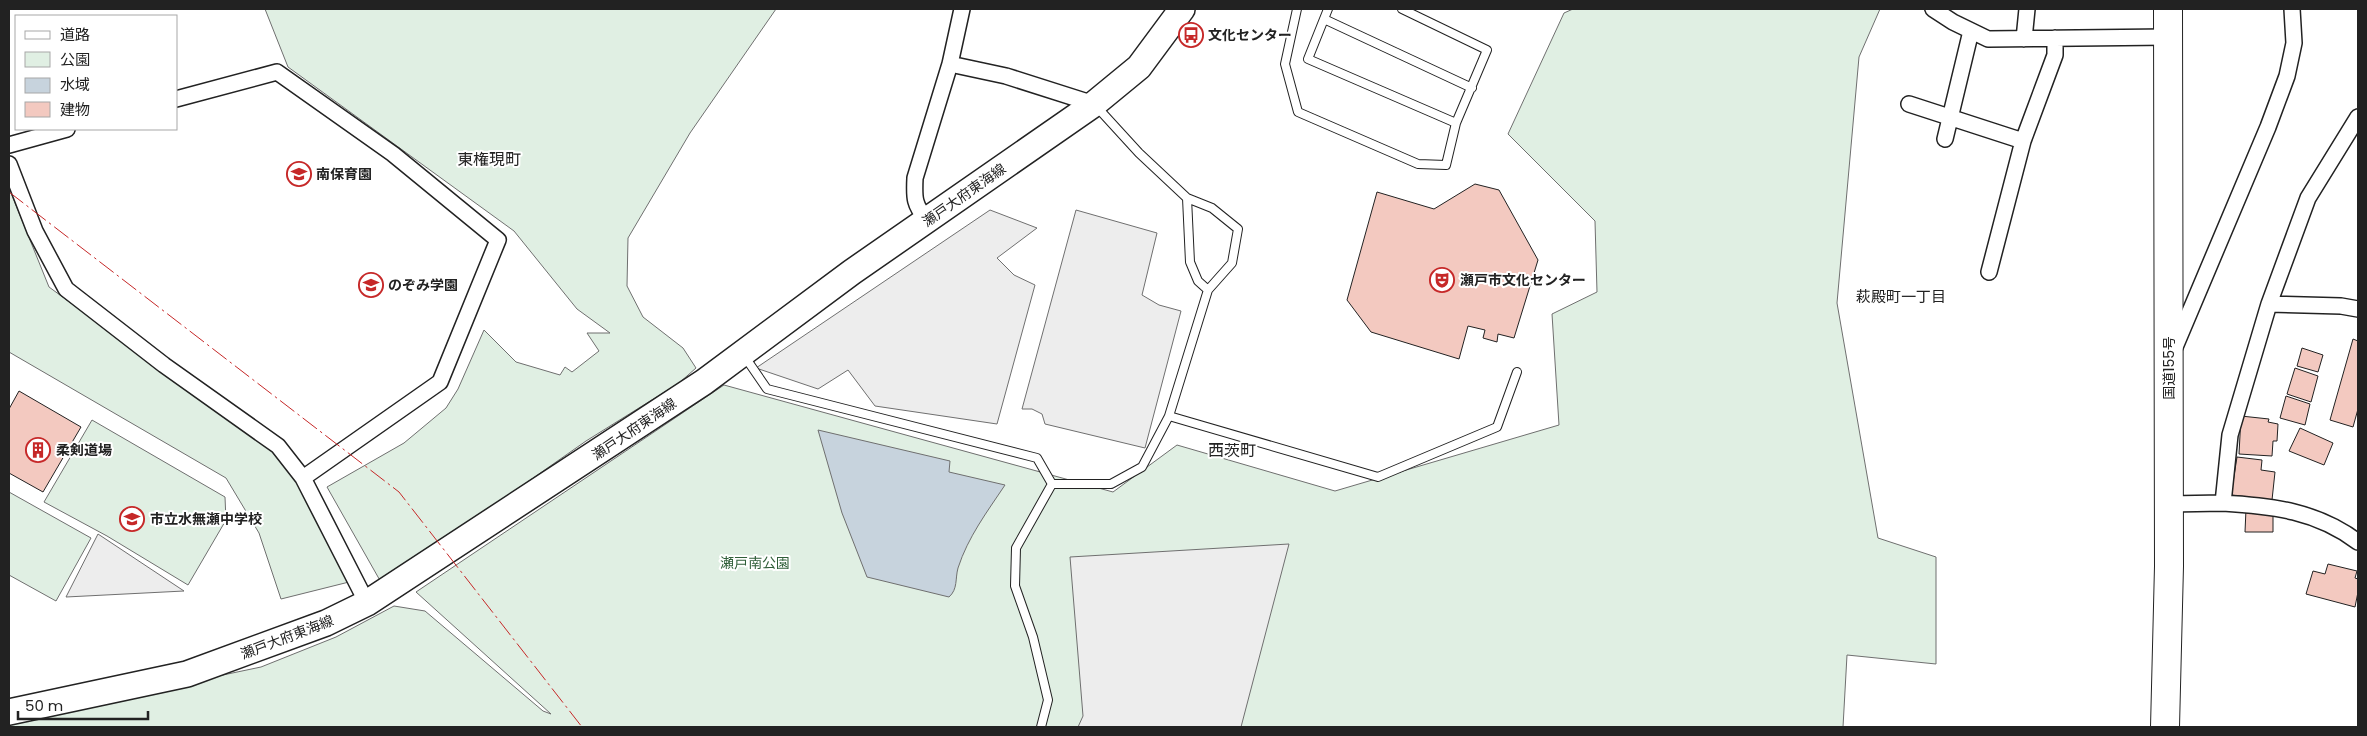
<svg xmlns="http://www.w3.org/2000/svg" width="2367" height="736" font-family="Poppins,'Noto Sans JP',sans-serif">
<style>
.green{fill:#e0efe3;stroke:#6f6f6f}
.parking{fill:#ededed;stroke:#6f6f6f}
.water{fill:#c7d3dd;stroke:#6f6f6f}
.building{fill:#f3c9c0;stroke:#222}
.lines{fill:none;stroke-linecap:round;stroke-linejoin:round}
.lane-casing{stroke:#222;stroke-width:10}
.street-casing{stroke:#222;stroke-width:18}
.primary-casing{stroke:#222;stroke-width:28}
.highway-casing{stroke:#222;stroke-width:30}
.lane{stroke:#fff;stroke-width:8}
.street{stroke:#fff;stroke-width:15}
.primary{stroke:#fff;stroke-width:25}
.highway{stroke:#fff;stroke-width:28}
.power{stroke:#c62828;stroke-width:1;stroke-dasharray:18 4 2.5 4;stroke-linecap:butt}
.labels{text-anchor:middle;stroke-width:4;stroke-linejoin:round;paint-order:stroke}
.poi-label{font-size:14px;font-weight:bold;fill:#222;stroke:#fff;text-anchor:start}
.street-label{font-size:14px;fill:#222;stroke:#fff}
.park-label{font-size:14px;fill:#2f5e38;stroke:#fff}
.neighbourhood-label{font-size:15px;fill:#222;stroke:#fff}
.quarter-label{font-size:16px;fill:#222;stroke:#fff}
</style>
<rect width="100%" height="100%" fill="#fff"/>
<!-- green -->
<path class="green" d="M 265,9 L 776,9 L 690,133 L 628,238 L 627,286 L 643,317 L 683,348 L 696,368 L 679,383 L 586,441 L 382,584 L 327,487 L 404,443 L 446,408 L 458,389 L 484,330 L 516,362 L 560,375 L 565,367 L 572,372 L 599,351 L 587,333 L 610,333 L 577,309 L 514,231 L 288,67 Z
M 1573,9 L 1880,9 L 1859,57 L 1837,303 L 1878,538 L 1936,557 L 1936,664 L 1847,655 L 1843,727 L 9,727 L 9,720 L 261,667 L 336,637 L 394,606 L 425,611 L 543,711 L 551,714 L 416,592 L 724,385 L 1113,492 L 1177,445 L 1335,491 L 1559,425 L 1552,314 L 1597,292 L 1595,221 L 1508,134 L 1564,13 Z
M 9,188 L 49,287 L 292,465 L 349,582 L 281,599 L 259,533 L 226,478 L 9,352 Z
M 92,420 L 225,497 L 226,520 L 188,585 L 107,536 L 44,502 Z
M 9,492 L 91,538 L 56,601 L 9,575 Z"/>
<!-- parking -->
<path class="parking" d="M 990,210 L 1037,228 L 997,258 L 1014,275 L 1035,285 L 997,424 L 875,406 L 848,370 L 818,389 L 756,368 Z
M 1076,210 L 1157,233 L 1142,295 L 1159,305 L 1181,311 L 1145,448 L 1045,424 L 1042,414 L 1032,409 L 1022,409 Z
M 98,534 L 184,591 L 66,597 Z
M 1289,544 L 1241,727 L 1078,727 L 1083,716 L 1070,557 Z"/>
<!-- water -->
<path class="water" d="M 818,430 L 950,461 L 949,472 L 1005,485 C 987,512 968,537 958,568 C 955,579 958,589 949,597 L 867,577 L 842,513 Z"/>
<!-- building -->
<path class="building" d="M 1475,184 L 1499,190 L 1538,260 L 1514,338 L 1498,334 L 1497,342 L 1483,338 L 1485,330 L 1468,326 L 1459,359 L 1371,332 L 1347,300 L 1377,192 L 1434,209 Z
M 2353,339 L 2358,341 L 2358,409 L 2353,427 L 2330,420 Z
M 2302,348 L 2323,355 L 2318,372 L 2297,366 Z
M 2295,368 L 2318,376 L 2311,402 L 2287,394 Z
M 19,391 L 81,427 L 43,492 L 9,473 L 9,409 Z
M 2286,396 L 2310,404 L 2305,425 L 2280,418 Z
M 2241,416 L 2269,419 L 2268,422 L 2278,424 L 2277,441 L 2273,441 L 2272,456 L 2239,454 Z
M 2300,428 L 2333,443 L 2324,465 L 2289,451 Z
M 2237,457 L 2262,460 L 2261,470 L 2275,472 L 2272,500 L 2231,495 Z
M 2246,509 L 2273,510 L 2273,532 L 2245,532 Z
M 2328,564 L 2357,571 L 2355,578 L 2358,579 L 2358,592 L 2355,607 L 2306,594 L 2313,571 L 2325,574 Z"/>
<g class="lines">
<defs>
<path id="lane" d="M 1297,9 L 1285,64 L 1298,112 L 1418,164 L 1446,165 L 1456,123 L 1487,50 L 1402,9
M 1328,9 L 1308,59 L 1456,123
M 1324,19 L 1472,88
M 1096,106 L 1139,153 L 1187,198 L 1212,208 L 1238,229 L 1232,263 L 1208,290 L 1169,416 L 1378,477 L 1497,427 L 1517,372
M 1187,198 L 1190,262 L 1198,281 L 1208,290
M 745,357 L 767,389 L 1037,458 L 1052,484
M 1052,484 L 1111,484 L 1142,467 L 1169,416
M 1041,727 L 1048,700 L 1033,637 L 1015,586 L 1016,548 L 1052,484"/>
<path id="street" d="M 1933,9 L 1953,22 L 1988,39 L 2168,37
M 2024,39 L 2027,9
M 950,64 L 1006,76 L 1094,104
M 176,99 L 277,72 L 393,154 L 498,240 L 440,382 L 303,478
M 1909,104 L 2023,141
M 1945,139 L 1971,31
M 9,145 L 67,129
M 9,164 L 35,231 L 66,289 L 164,365 L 278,446 L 303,478 L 367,603
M 927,220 C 914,205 914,198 915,178 L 950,64 L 962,9
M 1989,272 L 2023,141 L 2055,55 L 2055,38
M 2269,304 L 2341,306 L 2358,309
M 2175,347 L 2268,127 L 2287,76 L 2294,43 L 2292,9
M 2223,503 C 2273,506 2317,511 2358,542
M 2169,504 L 2223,503 L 2230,435 L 2269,304 L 2308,198 L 2358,117"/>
<path id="primary" d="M 9,712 L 187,674 L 326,623 L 367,603 L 704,382 L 852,272 L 1094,104 L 1139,67 L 1182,9"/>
<path id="highway" d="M 2165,727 L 2169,566 L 2168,9"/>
</defs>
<!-- lane casing -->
<use href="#lane" class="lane-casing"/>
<!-- street casing -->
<use href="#street" class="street-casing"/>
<!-- primary casing -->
<use href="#primary" class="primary-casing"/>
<!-- highway casing -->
<use href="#highway" class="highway-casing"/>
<!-- lane -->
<use href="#lane" class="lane"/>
<!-- street -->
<use href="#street" class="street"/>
<!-- primary -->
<use href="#primary" class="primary"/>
<!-- highway -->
<use href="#highway" class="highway"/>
<!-- power -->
<path class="power" d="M 9,192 L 399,492 L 582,727"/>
</g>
<!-- icons -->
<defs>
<symbol id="bus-ring" viewBox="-11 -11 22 22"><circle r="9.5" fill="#fff" stroke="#c62828" stroke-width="1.5"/><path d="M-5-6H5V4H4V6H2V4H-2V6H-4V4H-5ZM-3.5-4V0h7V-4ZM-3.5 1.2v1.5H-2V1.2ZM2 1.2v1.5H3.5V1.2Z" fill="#c62828"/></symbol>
<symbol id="school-ring" viewBox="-11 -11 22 22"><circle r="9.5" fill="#fff" stroke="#c62828" stroke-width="1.5"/><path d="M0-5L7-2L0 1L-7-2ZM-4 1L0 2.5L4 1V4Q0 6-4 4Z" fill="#c62828"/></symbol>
<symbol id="theatre-ring" viewBox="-11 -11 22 22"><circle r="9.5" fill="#fff" stroke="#c62828" stroke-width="1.5"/><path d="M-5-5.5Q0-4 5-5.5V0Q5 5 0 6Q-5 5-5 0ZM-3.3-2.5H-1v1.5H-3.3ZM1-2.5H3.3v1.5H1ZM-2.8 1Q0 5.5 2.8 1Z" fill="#c62828"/></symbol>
<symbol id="building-ring" viewBox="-11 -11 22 22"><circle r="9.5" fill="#fff" stroke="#c62828" stroke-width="1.5"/><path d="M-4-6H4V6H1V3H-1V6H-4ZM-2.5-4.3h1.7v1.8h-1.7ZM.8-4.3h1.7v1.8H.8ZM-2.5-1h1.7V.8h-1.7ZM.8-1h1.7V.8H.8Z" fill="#c62828"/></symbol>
</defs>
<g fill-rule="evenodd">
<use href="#bus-ring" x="1177" y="21" width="28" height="28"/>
<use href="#school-ring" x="285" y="160" width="28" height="28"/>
<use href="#theatre-ring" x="1428" y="266" width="28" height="28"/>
<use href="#school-ring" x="357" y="271" width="28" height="28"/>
<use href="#building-ring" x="24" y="436" width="28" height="28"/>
<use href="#school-ring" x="118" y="505" width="28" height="28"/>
</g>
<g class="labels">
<!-- poi labels -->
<g class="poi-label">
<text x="1208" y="40">文化センター</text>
<text x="316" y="179">南保育園</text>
<text x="1460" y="285">瀬戸市文化センター</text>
<text x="388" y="290">のぞみ学園</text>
<text x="56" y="455">柔剣道場</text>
<text x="150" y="524">市立水無瀬中学校</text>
</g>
<!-- street labels -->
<g class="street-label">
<text transform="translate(964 195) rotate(-35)" y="5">瀬戸大府東海線</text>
<text transform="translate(2169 368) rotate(-90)" y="5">国道155号</text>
<text transform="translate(634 429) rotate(-34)" y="5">瀬戸大府東海線</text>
<text transform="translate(287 637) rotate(-21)" y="5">瀬戸大府東海線</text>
</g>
<!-- park labels -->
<g class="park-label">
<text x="755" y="568">瀬戸南公園</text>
</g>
<!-- neighbourhood labels -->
<g class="neighbourhood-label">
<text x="1901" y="302">萩殿町一丁目</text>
</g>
<!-- quarter labels -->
<g class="quarter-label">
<text x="489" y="165">東権現町</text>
<text x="1232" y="456">西茨町</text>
</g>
</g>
<!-- border -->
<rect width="2367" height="736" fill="none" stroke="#222222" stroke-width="20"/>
<!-- legend -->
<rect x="15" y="15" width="162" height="115" fill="#ffffff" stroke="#a7a7a7"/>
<rect x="25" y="31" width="25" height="8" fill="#ffffff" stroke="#a7a7a7"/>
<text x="60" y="40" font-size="15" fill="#222222">道路</text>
<rect x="25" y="52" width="25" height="15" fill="#e0efe3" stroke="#a7a7a7"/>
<text x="60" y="65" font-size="15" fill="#222222">公園</text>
<rect x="25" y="78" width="25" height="15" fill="#c7d3dd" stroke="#a7a7a7"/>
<text x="60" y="90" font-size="15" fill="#222222">水域</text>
<rect x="25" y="102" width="25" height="15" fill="#f3c9c0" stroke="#a7a7a7"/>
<text x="60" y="115" font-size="15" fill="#222222">建物</text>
<!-- scale -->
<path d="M18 711v8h130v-8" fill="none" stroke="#222222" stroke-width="2.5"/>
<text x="25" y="711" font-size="15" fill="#222222" stroke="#ffffff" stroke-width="4" paint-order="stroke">50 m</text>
</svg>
